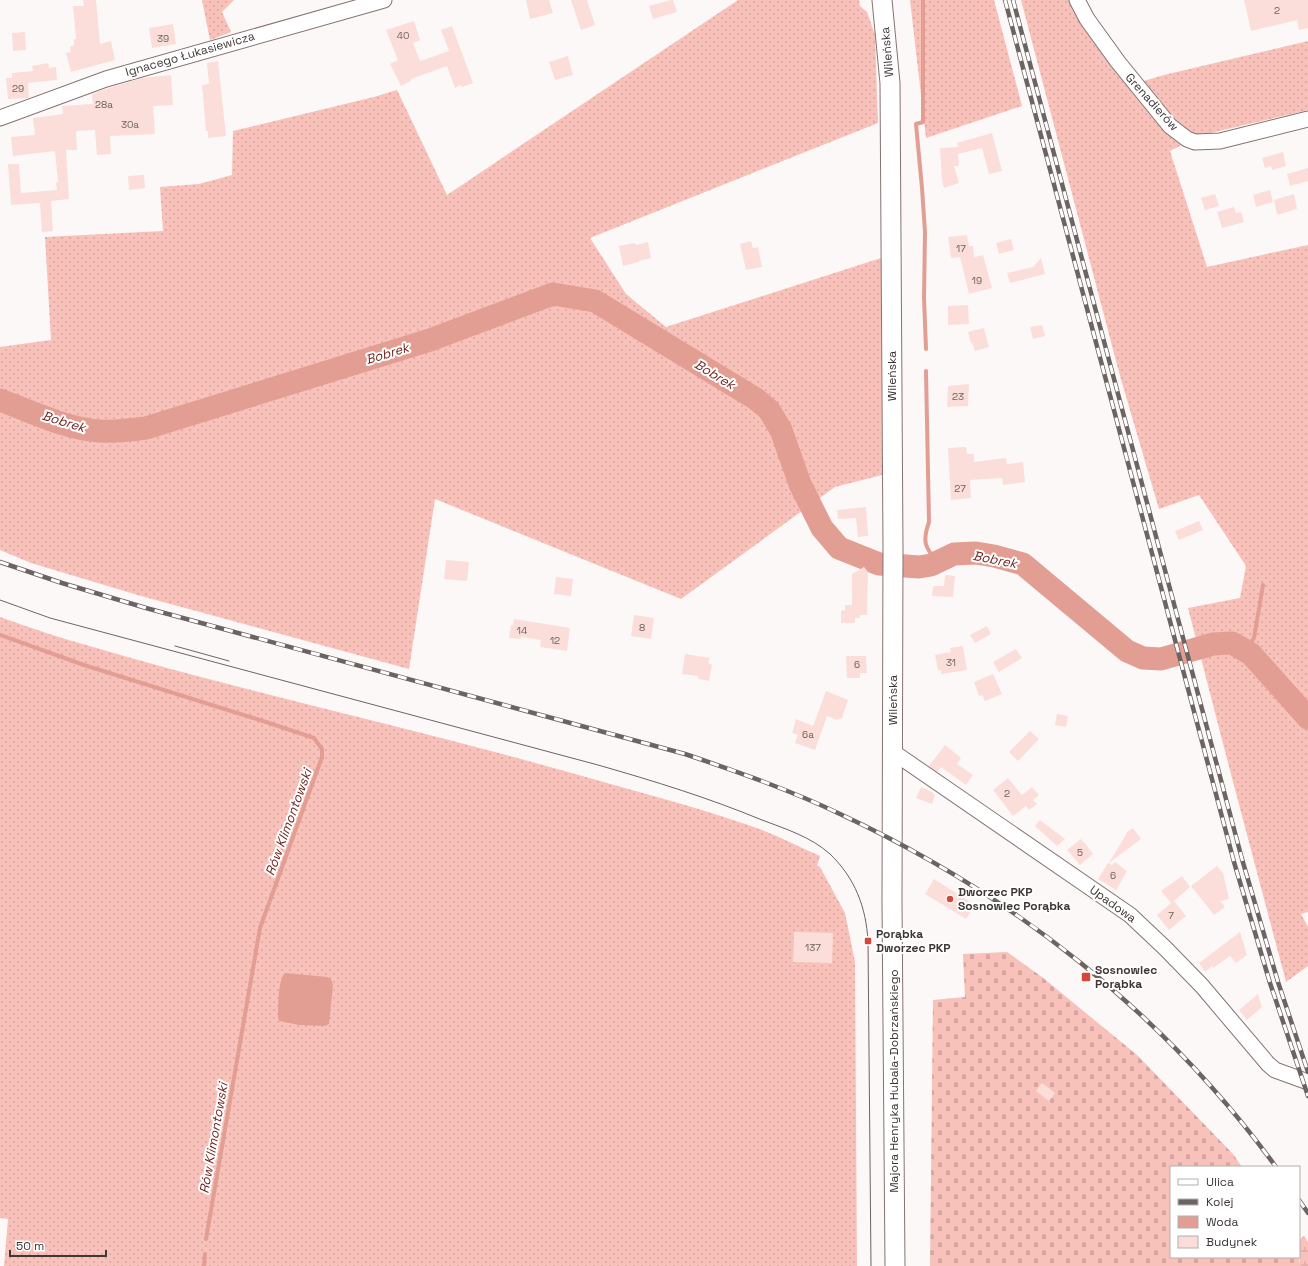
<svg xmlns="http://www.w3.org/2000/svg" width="1308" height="1266" font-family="'Space Grotesk',sans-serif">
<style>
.grass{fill:url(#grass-dots)}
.wetland{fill:url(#wetland-marsh)}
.cemetery{fill:url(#cemetery-stones)}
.water{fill:#e39e94}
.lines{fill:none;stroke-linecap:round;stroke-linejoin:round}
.stream{stroke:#e39e94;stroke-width:4}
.river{stroke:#e39e94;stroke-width:23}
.building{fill:#fbded9}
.minor-casing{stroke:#847370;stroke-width:17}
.tertiary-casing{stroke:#847370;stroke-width:21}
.minor{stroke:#fff;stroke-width:15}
.tertiary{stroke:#fff;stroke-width:19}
.tram{stroke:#6b6463;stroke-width:1}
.rail-casing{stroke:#6b6463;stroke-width:4.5}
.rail{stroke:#fff;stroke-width:3;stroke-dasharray:9;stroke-linecap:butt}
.poi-dot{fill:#d5473b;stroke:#fff;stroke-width:1.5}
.labels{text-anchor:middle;stroke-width:4;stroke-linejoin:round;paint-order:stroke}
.number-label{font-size:10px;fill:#6e615f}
.street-label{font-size:12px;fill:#3f3736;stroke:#fff}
.poi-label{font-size:12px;font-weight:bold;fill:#3f3736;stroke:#fff;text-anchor:start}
.water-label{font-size:13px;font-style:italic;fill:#6e1e18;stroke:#fff}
</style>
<defs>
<pattern id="grass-dots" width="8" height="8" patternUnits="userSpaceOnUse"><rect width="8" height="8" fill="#f8c1b9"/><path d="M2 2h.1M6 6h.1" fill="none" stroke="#d6a6a0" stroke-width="1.8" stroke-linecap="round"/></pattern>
<pattern id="wetland-marsh" width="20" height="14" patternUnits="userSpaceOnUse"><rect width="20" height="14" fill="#f8c1b9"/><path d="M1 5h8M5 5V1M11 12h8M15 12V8" fill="none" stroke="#d6a6a0"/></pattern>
<pattern id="cemetery-stones" width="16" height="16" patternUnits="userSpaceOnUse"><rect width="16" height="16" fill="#f8c1b9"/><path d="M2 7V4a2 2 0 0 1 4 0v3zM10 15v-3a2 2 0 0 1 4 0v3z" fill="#d6a6a0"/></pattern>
</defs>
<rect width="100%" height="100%" fill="#fcf8f7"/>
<!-- grass -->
<path class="grass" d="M 202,0 L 234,0 L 222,12 L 231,32 L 210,40 Z
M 738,0 L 859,0 L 860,6 L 867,12 L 875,35 L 878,123 L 590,238 L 626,294 L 666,327 L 881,258 L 882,475 L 835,487 L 681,599 L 435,499 L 409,669 L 141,596 L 31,563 L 0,550 L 0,347 L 51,340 L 45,237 L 163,231 L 160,187 L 199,184 L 232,175 L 233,131 L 374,97 L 397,90 L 447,195 Z
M 910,0 L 994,0 L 1022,106 L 926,138 Z
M 1021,0 L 1072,0 L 1130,85 L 1164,75 L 1308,41 L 1308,110 L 1202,135 L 1170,151 L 1207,267 L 1308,245 L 1308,912 L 1301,914 L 1308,927 L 1308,966 L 1286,982 L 1227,759 L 1188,608 L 1240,598 L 1246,566 L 1199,495 L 1159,509 L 1120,376 Z
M 0,617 C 28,627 57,637 86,645 C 245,692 408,727 568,772 C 627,789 687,804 745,824 C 771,832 795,845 820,856 L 817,866 L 820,867 L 845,913 L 855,962 L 857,1266 L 4,1266 L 8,1219 L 0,1218 Z"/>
<!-- wetland -->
<path class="wetland" d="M 1304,1236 L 1308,1242 L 1308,1266 L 1300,1266 L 1300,1239 Z"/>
<!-- cemetery -->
<path class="cemetery" d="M 1007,952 L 1042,977 L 1137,1055 L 1233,1154 L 1242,1167 L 1171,1167 L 1171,1257 L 1299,1257 L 1299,1253 L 1300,1266 L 930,1266 L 933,1000 L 965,997 L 963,954 Z"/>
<!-- water -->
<path class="water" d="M 285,973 L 327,977 L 331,979 L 333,985 L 329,1024 L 325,1026 L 299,1025 L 279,1021 L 278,1017 C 278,1006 278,980 285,973 Z"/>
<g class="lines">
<!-- stream -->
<path class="stream" d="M 923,0 L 923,122 L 916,124 L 922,188 L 925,232 L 924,298 L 926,349
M 926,371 L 929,522 C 922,542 925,547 937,562
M 0,635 L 84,665 L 263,721 L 314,738 L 322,749 L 322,757 L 260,928 L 206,1239
M 1245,651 L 1254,638 L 1263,585
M 204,1266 L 205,1254"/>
<!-- river -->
<path class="river" d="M 0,400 C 30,411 69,430 100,431 C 116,432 131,430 146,428 L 430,340 L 553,294 L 595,301 L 756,399 L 769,410 L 781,430 L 800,484 L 822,528 L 839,548 L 879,564 L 919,567 L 931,565 L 954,554 L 976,553 L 994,556 L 1023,564 L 1127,651 L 1143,658 L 1161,659 L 1213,644 L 1232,643 L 1251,654 L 1308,718"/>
</g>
<!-- building -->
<path class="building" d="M 83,0 L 96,0 L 100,44 L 111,41 L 115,60 L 71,72 L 66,53 L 71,52 L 70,47 L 74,45 L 74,39 L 76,39 L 73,6 L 84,6 Z
M 526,0 L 549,0 L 553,13 L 530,19 Z
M 571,0 L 587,0 L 595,25 L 581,30 Z
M 671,0 L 673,0 L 677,12 L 653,19 L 649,6 Z
M 1244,0 L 1308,0 L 1308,28 L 1299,30 L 1297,20 L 1251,31 Z
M 414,21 L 420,40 L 413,43 L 420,61 L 449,51 L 441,30 L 452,26 L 473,83 L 462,87 L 460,85 L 455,88 L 447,66 L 411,79 L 411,81 L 401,86 L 390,64 L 398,60 L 386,30 Z
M 173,24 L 176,44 L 152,48 L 149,28 Z
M 25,32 L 26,50 L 13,51 L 12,33 Z
M 568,56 L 573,75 L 555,80 L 549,62 Z
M 218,61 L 226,136 L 208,138 L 208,131 L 206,131 L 202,85 L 209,84 L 207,63 Z
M 48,63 L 49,68 L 56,67 L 57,80 L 28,83 L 29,98 L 8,99 L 6,78 L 12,78 L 12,73 L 33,71 L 32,66 Z
M 171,75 L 173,105 L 153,106 L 155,134 L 110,136 L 111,154 L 97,155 L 95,130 L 76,131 L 77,150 L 66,150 L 69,199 L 51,201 L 53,231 L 42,232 L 40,203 L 11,205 L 8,164 L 19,164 L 21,193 L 57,190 L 56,182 L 58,182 L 55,151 L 13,156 L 11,137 L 35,135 L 33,118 L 63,114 L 62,106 L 93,104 L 92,94 L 109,88 L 142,78 Z
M 992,133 L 1002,171 L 989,174 L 982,148 L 958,154 L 959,166 L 954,166 L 959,183 L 944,188 L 942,181 L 940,148 L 958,147 L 957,143 Z
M 1283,152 L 1286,166 L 1272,170 L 1271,166 L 1265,168 L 1262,158 Z
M 1308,168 L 1308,181 L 1290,186 L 1287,174 Z
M 144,175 L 145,188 L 129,190 L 128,176 Z
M 1270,190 L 1273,202 L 1256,207 L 1253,195 Z
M 1215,194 L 1219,206 L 1205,210 L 1201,198 Z
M 1294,194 L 1297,209 L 1277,215 L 1274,200 Z
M 1234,207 L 1236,213 L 1241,212 L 1244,222 L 1222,228 L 1217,212 Z
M 967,235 L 969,246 L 973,246 L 974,257 L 983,255 L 992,288 L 969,294 L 960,257 L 951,258 L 948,237 Z
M 1011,239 L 1014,250 L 999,254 L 996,243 Z
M 751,241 L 753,248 L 758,247 L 762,267 L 746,270 L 740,244 Z
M 648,242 L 651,258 L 639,261 L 639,262 L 623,266 L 619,246 L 635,243 L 636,245 Z
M 1041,258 L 1045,274 L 1010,283 L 1007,273 L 1033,267 Z
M 968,305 L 969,324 L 948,325 L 948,306 Z
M 1042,325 L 1045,336 L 1033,339 L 1030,327 Z
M 984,328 L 989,347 L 975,351 L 972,343 L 971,343 L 968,332 Z
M 969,384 L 968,406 L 947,407 L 948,386 Z
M 966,447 L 967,454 L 974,454 L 974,462 L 1006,458 L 1007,464 L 1023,462 L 1025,482 L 1003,485 L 1002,478 L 970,480 L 971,498 L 951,500 L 948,448 Z
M 866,507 L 868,536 L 858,537 L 856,518 L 838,519 L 837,510 Z
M 1199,521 L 1203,530 L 1179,540 L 1175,531 Z
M 446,560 L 469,562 L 467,581 L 444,579 Z
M 864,567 L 868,572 L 867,615 L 860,615 L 860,618 L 855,618 L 855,623 L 841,623 L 841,611 L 845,610 L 845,605 L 852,605 L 852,574 Z
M 945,575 L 955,576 L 953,597 L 932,596 L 933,586 L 944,586 Z
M 556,577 L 573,579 L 571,596 L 554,594 Z
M 634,615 L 654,618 L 651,639 L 631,636 Z
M 514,619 L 570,628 L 567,651 L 540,647 L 541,640 L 521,637 L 521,639 L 509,638 L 511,625 L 513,625 Z
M 987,626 L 991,634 L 975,643 L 970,635 Z
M 963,646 L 967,670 L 941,674 L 941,670 L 938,671 L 935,655 L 951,652 L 950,648 Z
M 1016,649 L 1022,658 L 999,672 L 993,662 Z
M 685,654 L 710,658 L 708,663 L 712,665 L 709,681 L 699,679 L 697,676 L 682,674 Z
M 846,656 L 866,656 L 867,673 L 860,673 L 860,678 L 847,678 Z
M 993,674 L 1002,694 L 985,701 L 982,695 L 979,696 L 974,682 Z
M 826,691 L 848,700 L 842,718 L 837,720 L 827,716 L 815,750 L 795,743 L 798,735 L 792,733 L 796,719 L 813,726 Z
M 1057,714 L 1068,716 L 1066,727 L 1055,725 Z
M 1030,731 L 1039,739 L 1018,761 L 1009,752 Z
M 945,745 L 961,758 L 957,764 L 973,775 L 966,785 L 941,767 L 937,772 L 929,766 Z
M 1008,778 L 1022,795 L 1032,787 L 1039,795 L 1033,800 L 1037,804 L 1029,810 L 1026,806 L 1013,816 L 993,790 Z
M 921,787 L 932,792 L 935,795 L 932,804 L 916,798 Z
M 1040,820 L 1065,839 L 1057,846 L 1035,826 Z
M 1133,828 L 1141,839 L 1109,863 L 1128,831 Z
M 1081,839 L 1084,843 L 1085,843 L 1093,854 L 1080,865 L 1067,850 Z
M 1115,862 L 1127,871 L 1116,890 L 1098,879 L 1108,863 L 1112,865 Z
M 1217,866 L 1223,873 L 1229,899 L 1220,901 L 1225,907 L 1214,915 L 1191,886 Z
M 1182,876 L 1190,887 L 1174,901 L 1186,916 L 1169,930 L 1157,915 L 1171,903 L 1161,891 Z
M 934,879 L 975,905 L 966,919 L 925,894 Z
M 794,932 L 833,933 L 832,963 L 793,962 Z
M 1240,932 L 1247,955 L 1236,963 L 1230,956 L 1213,968 L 1212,966 L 1205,972 L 1199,963 Z
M 1258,994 L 1262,1007 L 1247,1020 L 1239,1010 Z
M 1042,1083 L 1055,1093 L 1049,1101 L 1036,1091 Z"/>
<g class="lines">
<defs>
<path id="minor" d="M 1077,0 L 1087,19 L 1118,62 L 1170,126 L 1187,139 L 1195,142 L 1220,141 L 1308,119
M 0,118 L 106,79 L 384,0
M 893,752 L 1130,915 L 1165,948 L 1202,986 L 1268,1064 L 1275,1070 L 1308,1082"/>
<path id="tertiary" d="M 882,0 L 890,83 L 893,548 L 892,903 L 895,1266"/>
</defs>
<!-- minor casing -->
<use href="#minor" class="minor-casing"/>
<!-- tertiary casing -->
<use href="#tertiary" class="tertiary-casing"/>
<!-- minor -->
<use href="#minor" class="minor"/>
<!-- tertiary -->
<use href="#tertiary" class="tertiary"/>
<!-- tram -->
<path class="tram" d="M 0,600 L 50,618 L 598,765 C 654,781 709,798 762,820 C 786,829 811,837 830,854 C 855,878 866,907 868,941 L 871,1266
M 175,646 L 229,661"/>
<defs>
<path id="rail" d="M 1005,0 L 1234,862 L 1270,983 L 1308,1096
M 1013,0 L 1242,859 L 1278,982 L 1308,1072
M 0,562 L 62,583 L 146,608 L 685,754 C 738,772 790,790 840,814 C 1012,894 1164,1013 1276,1167
M 1299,1200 L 1308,1213"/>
</defs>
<!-- rail casing -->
<use href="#rail" class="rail-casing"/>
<!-- rail -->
<use href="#rail" class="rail"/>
</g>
<!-- markers -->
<g class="poi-dot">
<circle cx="950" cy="899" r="4"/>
<rect x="864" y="937" width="8" height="8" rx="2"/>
<rect x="1081" y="972" width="10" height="10" rx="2"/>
</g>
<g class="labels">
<!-- number labels -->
<g class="number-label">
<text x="1277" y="14">2</text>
<text x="403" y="39">40</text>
<text x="163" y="42">39</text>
<text x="18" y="92">29</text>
<text x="104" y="108">28a</text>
<text x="130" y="128">30a</text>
<text x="961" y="252">17</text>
<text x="977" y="284">19</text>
<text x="958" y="400">23</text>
<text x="960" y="492">27</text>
<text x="642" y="631">8</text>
<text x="522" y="634">14</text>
<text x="555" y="644">12</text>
<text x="951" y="666">31</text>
<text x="857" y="668">6</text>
<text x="808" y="738">6a</text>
<text x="1007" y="797">2</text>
<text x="1080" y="856">5</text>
<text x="1113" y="879">6</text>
<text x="1171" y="919">7</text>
<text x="813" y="951">137</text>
</g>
<!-- street labels -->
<g class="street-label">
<text transform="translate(887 52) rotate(-95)" y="4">Wileńska</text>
<text transform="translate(190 54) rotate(-16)" y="4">Ignacego Łukasiewicza</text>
<text transform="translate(1152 102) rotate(48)" y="4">Grenadierów</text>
<text transform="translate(892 376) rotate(-90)" y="4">Wileńska</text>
<text transform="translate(893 700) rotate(-90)" y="4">Wileńska</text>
<text transform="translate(1113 904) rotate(36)" y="4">Upadowa</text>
<text transform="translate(894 1081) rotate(-90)" y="4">Majora Henryka Hubala-Dobrzańskiego</text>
</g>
<!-- poi labels -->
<g class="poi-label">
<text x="958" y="896">Dworzec PKP<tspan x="958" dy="14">Sosnowiec Porąbka</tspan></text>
<text x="876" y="938">Porąbka<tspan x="876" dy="14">Dworzec PKP</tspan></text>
<text x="1095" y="974">Sosnowiec<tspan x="1095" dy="14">Porąbka</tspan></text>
</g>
<!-- water labels -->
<g class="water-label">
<text transform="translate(387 353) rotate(-17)" y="5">Bobrek</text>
<text transform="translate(715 374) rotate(31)" y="5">Bobrek</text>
<text transform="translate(64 421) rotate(17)" y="5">Bobrek</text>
<text transform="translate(995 559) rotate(11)" y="5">Bobrek</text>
<text transform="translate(288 822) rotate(-70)" y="5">Rów Klimontowski</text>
<text transform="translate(213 1138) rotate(-80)" y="5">Rów Klimontowski</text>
</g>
</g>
<!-- legend -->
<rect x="1170" y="1166" width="130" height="92" fill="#ffffff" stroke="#b2afaf"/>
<rect x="1178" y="1179" width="20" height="6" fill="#ffffff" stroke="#b2afaf"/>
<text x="1206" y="1186" font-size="12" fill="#3f3736">Ulica</text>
<rect x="1178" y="1199" width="20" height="6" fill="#6b6463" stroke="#b2afaf"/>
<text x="1206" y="1206" font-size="12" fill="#3f3736">Kolej</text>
<rect x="1178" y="1216" width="20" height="12" fill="#e39e94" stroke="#b2afaf"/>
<text x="1206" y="1226" font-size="12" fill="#3f3736">Woda</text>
<rect x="1178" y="1236" width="20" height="12" fill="#fbded9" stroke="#b2afaf"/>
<text x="1206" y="1246" font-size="12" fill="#3f3736">Budynek</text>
<!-- scale -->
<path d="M10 1250v6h96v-6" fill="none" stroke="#3f3736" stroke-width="2"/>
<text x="16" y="1250" font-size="12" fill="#3f3736" stroke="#ffffff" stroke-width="3" paint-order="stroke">50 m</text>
</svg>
